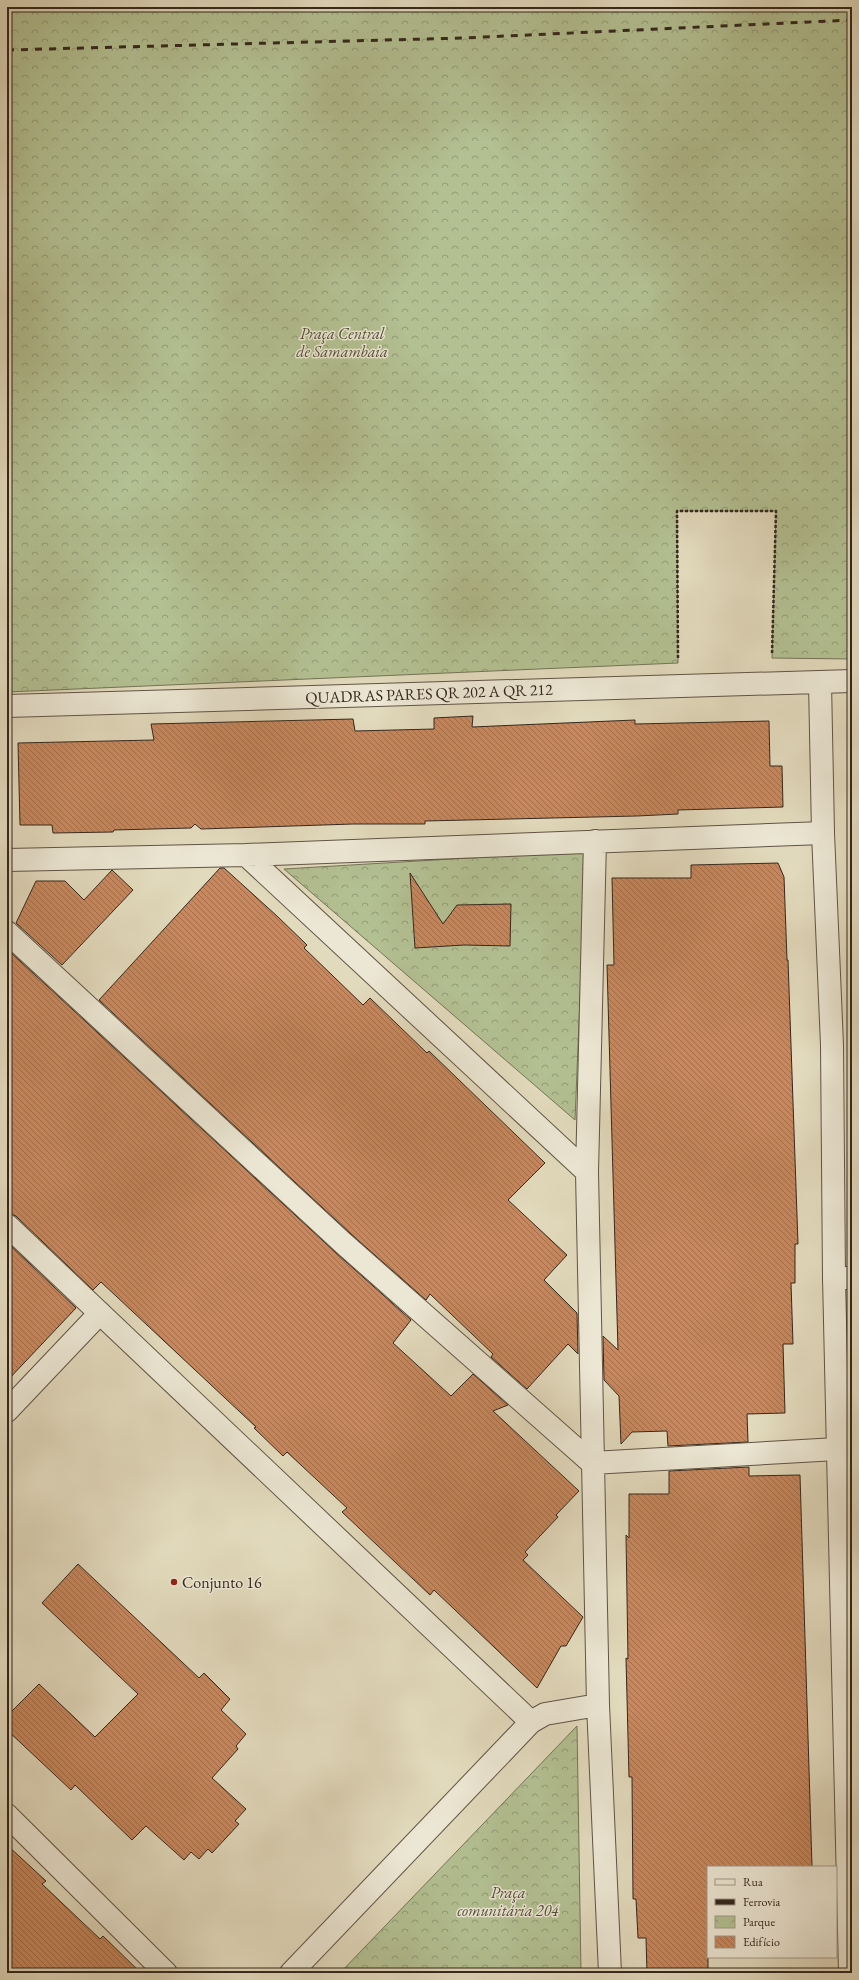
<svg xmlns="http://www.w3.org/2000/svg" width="859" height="1980" font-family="'EB Garamond',serif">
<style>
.park{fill:url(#park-crowns);stroke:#747458}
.building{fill:url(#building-back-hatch);stroke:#34271d}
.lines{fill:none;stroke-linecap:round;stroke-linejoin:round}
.minor-casing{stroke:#605445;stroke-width:24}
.tertiary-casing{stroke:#605445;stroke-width:24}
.path{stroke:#34271d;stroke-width:2.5;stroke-dasharray:3 2;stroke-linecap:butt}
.minor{stroke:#ece7d4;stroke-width:22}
.tertiary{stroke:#ece7d4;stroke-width:22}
.rail{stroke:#34271d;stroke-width:3;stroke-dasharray:7 7;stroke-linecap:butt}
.poi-dot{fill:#8f2418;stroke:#ece7d4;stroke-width:1.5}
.labels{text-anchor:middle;stroke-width:3;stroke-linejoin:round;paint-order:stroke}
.park-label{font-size:16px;font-style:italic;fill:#544d3a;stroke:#ece7d4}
.street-label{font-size:16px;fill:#34271d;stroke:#ece7d4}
.poi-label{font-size:16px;fill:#34271d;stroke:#ece7d4;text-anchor:start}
</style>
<defs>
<pattern id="park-crowns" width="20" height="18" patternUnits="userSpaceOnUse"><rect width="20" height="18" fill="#b3c092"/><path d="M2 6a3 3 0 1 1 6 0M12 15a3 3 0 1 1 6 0" fill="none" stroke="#929c77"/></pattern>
<pattern id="building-back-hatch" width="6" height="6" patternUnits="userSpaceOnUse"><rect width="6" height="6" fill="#c8875c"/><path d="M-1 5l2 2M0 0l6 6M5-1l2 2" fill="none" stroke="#a36e4b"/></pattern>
</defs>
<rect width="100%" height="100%" fill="#e2dabd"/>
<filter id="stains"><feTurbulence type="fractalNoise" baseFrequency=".005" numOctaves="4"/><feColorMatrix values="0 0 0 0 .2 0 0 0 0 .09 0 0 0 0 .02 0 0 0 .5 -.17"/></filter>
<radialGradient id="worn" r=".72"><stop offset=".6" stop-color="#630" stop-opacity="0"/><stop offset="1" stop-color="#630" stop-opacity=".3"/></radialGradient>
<!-- park -->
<path class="park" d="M 7,7 L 852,7 L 852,659 L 772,658 L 776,511 L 677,511 L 678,663 L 7,692 Z
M 586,851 L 575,1120 L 284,869 Z
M 577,1726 L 581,1973 L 340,1973 Z"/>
<!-- building -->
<path class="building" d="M 473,716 L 472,727 L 635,720 L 635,724 L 769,721 L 770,766 L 782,766 L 783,807 L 678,810 L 678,814 L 637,816 L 425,821 L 425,824 L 353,824 L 201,829 L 195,824 L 191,828 L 114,830 L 113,832 L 53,833 L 52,825 L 20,825 L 18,743 L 154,740 L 151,724 L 353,719 L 355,731 L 434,729 L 434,718 Z
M 778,863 L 784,877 L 787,960 L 788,960 L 798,1244 L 795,1244 L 795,1283 L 791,1283 L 793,1344 L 783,1344 L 785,1413 L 747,1414 L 748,1442 L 668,1446 L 667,1431 L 632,1432 L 621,1444 L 619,1396 L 604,1380 L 603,1336 L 618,1350 L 607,965 L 614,965 L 612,878 L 691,878 L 691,865 Z
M 220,868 L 224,868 L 277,916 L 307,945 L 304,948 L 363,1005 L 370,998 L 427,1053 L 429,1051 L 545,1163 L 508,1200 L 567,1255 L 544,1280 L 577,1313 L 578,1354 L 568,1344 L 527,1389 L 491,1357 L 493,1354 L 430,1294 L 426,1300 L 351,1234 L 99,1000 Z
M 112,870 L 133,890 L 62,965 L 16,923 L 36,881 L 65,881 L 84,900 Z
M 410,873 L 443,924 L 457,905 L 511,904 L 510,946 L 464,945 L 415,948 Z
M 7,949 L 335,1252 L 411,1320 L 393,1343 L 451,1396 L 473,1374 L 508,1405 L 493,1411 L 579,1491 L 556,1515 L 558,1517 L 525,1552 L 528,1555 L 523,1560 L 583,1617 L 566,1646 L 561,1646 L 537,1688 L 434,1590 L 430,1595 L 342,1512 L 347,1508 L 287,1452 L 283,1456 L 254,1428 L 256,1427 L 101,1282 L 93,1290 L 16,1216 L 7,1213 Z
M 7,1242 L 76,1308 L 7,1381 Z
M 749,1467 L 749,1476 L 800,1475 L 812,1867 L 708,1867 L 708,1971 L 647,1973 L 646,1938 L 638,1938 L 636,1899 L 633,1899 L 632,1777 L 629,1777 L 626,1658 L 628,1659 L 626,1535 L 629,1538 L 629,1494 L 669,1494 L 669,1471 Z
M 78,1564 L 199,1678 L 204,1673 L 230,1699 L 221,1710 L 246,1734 L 236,1746 L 238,1749 L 212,1778 L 246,1809 L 235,1821 L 239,1824 L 212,1853 L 208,1849 L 199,1859 L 191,1852 L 184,1860 L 146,1826 L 132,1840 L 75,1785 L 71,1790 L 7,1730 L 7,1716 L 39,1684 L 95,1737 L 138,1694 L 42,1603 Z
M 7,1845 L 46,1881 L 42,1884 L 100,1939 L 103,1936 L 141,1973 L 7,1973 Z"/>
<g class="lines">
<defs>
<path id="minor" d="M 246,855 L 587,1172 L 598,1705 L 610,1973
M 7,860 L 246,855 L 823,833
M 7,932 L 343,1243 L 592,1463 L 837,1449
M 587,1172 L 595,841
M 7,1225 L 531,1722 L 545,1714 L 598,1705
M 834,1278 L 852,1278
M 7,1411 L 100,1313
M 7,1815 L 166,1973
M 291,1973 L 531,1722"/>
<path id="tertiary" d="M 820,682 L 823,833 L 832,1045 L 834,1278 L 850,1973
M 7,706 L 852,681"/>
</defs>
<!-- minor casing -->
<use href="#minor" class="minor-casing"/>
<!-- tertiary casing -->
<use href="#tertiary" class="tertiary-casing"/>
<!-- path -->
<path class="path" d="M 678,658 L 677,511 L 776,511 L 772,654"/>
<!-- minor -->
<use href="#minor" class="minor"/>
<!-- tertiary -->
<use href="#tertiary" class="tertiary"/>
<!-- rail -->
<path class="rail" d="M 7,50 L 463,38 L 852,20"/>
</g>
<!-- markers -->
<circle class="poi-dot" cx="174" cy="1582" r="4"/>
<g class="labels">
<!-- park labels -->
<g class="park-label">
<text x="342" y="339">Praça Central<tspan x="342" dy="18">de Samambaia</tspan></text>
<text x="508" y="1898">Praça<tspan x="508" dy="18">comunitária 204</tspan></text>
</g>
<!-- street labels -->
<g class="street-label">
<text transform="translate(429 693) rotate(-2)" y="6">QUADRAS PARES QR 202 A QR 212</text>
</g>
<!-- poi labels -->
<g class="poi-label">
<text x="182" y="1588">Conjunto 16</text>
</g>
</g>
<!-- margin -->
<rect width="859" height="1980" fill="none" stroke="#e2dabd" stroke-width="24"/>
<rect x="8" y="8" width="843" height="1964" fill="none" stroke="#34271d" stroke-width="2"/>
<rect x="12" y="12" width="835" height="1956" fill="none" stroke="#34271d"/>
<!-- legend -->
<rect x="707" y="1866" width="130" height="92" fill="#ece7d4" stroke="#a29a8b"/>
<rect x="715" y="1879" width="20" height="6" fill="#ece7d4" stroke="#a29a8b"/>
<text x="743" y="1886" font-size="12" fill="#34271d">Rua</text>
<rect x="715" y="1899" width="20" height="6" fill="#34271d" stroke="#a29a8b"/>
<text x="743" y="1906" font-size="12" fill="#34271d">Ferrovia</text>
<rect x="715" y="1916" width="20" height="12" fill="url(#park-crowns)" stroke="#a29a8b"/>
<text x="743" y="1926" font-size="12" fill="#34271d">Parque</text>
<rect x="715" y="1936" width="20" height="12" fill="url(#building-back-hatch)" stroke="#a29a8b"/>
<text x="743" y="1946" font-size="12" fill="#34271d">Edifício</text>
<rect width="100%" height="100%" filter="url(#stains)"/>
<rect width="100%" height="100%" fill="url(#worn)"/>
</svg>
